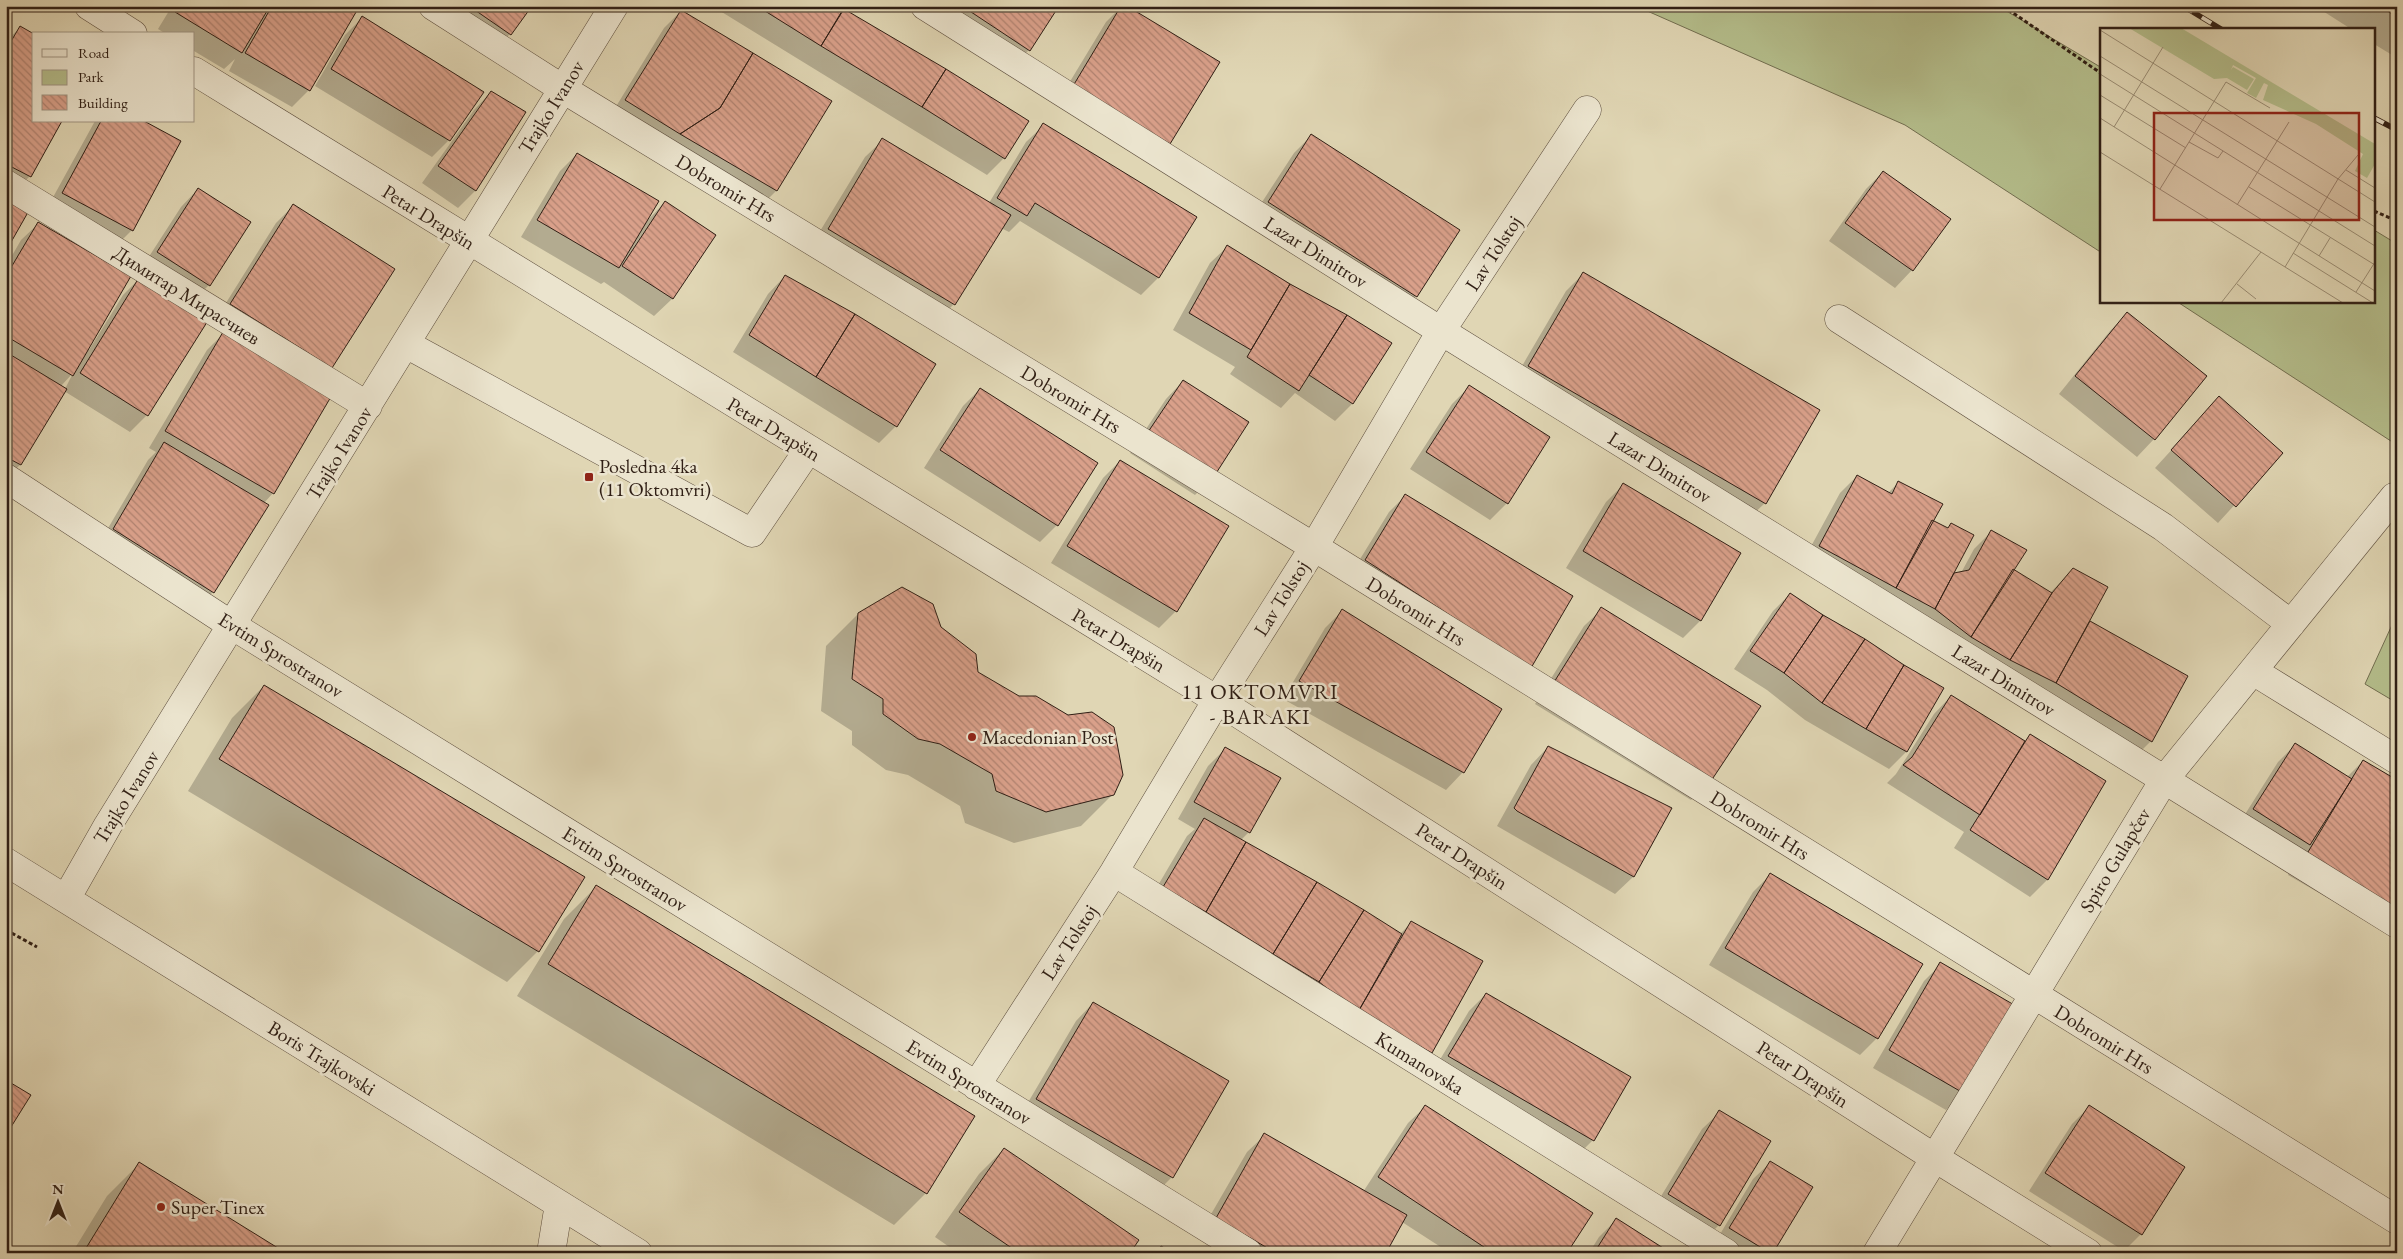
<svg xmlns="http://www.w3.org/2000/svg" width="2403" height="1259" font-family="'EB Garamond',serif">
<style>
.green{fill:#b4bd8b;stroke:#726e50}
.shadow{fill:#0003;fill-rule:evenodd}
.building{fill:url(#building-back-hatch);stroke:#301f15}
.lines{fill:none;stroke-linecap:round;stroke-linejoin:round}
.minor-casing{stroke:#5c4d3d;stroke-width:29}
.path{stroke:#301f15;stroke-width:3;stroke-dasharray:4 2.5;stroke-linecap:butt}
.minor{stroke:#ebe4ce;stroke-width:28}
.rail-casing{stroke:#301f15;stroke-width:5.5}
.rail{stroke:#ebe4ce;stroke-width:4;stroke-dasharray:11;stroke-linecap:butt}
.poi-dot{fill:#8f2418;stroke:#ebe4ce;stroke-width:2}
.labels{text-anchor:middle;stroke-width:5;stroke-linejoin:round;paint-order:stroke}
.street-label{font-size:20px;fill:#301f15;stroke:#ebe4ce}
.poi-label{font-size:20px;fill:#301f15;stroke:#ebe4ce;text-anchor:start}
.quarter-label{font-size:22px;letter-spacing:1px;fill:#301f15;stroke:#ebe4ce}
.inset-road{fill:none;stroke:#9a8d74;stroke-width:1}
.view{fill:#8f2418;fill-opacity:0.15;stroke:#8f2418;stroke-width:2.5}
.inset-edge{fill:none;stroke:#301f15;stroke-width:2.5}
</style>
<defs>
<pattern id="building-back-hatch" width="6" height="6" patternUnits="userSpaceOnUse" patternTransform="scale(1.25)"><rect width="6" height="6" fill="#d9a08a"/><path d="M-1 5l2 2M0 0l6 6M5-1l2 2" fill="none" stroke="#b08270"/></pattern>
</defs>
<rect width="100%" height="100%" fill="#e0d6b4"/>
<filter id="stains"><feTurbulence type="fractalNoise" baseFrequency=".004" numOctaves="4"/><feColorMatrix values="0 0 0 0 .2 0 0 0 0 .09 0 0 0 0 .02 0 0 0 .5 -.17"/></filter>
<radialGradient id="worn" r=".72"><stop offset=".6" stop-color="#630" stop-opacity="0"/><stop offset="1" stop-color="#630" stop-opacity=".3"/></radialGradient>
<!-- green -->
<path class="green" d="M 1636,6 L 1998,6 L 2102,68 L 2102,253 L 1905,125 Z
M 2374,230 L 2397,244 L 2397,445 L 2176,301 L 2374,301 Z
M 2397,614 L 2397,703 L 2365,684 Z"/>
<!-- shadow -->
<path class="shadow" d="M 172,6 L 354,6 L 357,8 L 309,90 L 292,107 L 229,71 L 235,59 L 224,69 L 194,51 L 194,34 L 166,34 L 158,29 Z
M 426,6 L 530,6 L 510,34 L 493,51 Z
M 712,6 L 844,6 L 842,9 L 1027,121 L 1004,158 L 987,175 Z
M 919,6 L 1058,6 L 1029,50 L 1012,67 Z
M 1122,6 L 1169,143 L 1152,160 L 1057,103 L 1106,22 Z
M 2315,6 L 2397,6 L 2397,58 L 2374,44 L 2374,29 L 2351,29 Z
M 681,11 L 831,101 L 776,191 L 759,208 L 609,118 L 664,28 Z
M 362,18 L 482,93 L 449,140 L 432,157 L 315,86 L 345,35 Z
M 20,28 L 30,176 L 13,193 L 6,190 L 6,41 Z
M 491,92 L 524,112 L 475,191 L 458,208 L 422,183 L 474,110 Z
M 95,121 L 141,121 L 132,230 L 115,247 L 46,210 Z
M 1044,125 L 1195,218 L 1158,278 L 1141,295 L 1020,221 L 1009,232 L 1001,228 L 954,304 L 937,321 L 811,246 L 865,157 L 883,140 L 989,203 L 1026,142 Z
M 1311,136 L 1458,231 L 1416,296 L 1399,314 L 1251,219 L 1294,153 Z
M 577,154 L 646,222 L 665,202 L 714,236 L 672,299 L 654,316 L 604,282 L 601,284 L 521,237 L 560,171 Z
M 1883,172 L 1949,219 L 1912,270 L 1895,288 L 1829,241 L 1866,189 Z
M 198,189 L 209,285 L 192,302 L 141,269 L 181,207 Z
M 293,206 L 331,368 L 273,493 L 264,503 L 213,592 L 196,609 L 97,547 L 148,460 L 156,452 L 149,448 L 207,350 L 224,333 L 214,322 L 276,223 Z
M 39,223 L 89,350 L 123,295 L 140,278 L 147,415 L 130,432 L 64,391 L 20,465 L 6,478 L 6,266 L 21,240 ZM 73,373 L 65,389 L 61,386 Z
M 1228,246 L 1390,344 L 1352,404 L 1335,421 L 1295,393 L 1281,408 L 1230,374 L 1235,367 L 1173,330 L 1210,263 Z
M 1583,274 L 1765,503 L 1747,520 L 1512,383 L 1566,291 Z
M 785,276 L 896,426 L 879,443 L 733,352 L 768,294 Z
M 2127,314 L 2205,376 L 2154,439 L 2137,457 L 2059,394 L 2110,331 Z
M 1183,381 L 1212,478 L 1195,495 L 1130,453 L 1166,399 Z
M 1469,387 L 1507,503 L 1490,520 L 1410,469 L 1452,404 Z
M 980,389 L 1057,525 L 1040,542 L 924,468 L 963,406 Z
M 2219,398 L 2282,453 L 2218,523 L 2155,468 Z
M 1120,461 L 1227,526 L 1176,611 L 1159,628 L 1051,563 L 1103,478 Z
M 1857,476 L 1888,493 L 1898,483 L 1931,521 L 1947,529 L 1951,525 L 1951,575 L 1961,573 L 1974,549 L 1991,532 L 2011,569 L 2050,593 L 2073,569 L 2088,622 L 2187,677 L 2151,741 L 2134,758 L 1802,563 L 1840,493 Z
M 1623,485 L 1740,554 L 1700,621 L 1683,638 L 1566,568 L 1606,502 Z
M 1406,495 L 1530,667 L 1349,577 L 1389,512 Z
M 1790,594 L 1942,689 L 1906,752 L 1889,769 L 1805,720 L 1767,690 L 1734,669 L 1773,611 Z
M 1602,609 L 1708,783 L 1691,800 L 1535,704 L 1584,626 Z
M 1342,611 L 1500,709 L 1463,772 L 1446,790 L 1283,699 L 1325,628 Z
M 858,614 L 940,628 L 977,673 L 1018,698 L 1068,716 L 1113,794 L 1081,826 L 1014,843 L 965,823 L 960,806 L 908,775 L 886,770 L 852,745 L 852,731 L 821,711 L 826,646 Z
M 264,686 L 538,951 L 507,982 L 188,791 L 232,718 Z
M 1951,696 L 2024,742 L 2030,735 L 2104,782 L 2047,880 L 2030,897 L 1954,848 L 1964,832 L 1887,783 L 1896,774 L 1934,714 Z
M 2295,745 L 2347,777 L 2363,761 L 2397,781 L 2397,938 L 2288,875 L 2294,863 L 2237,827 L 2278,762 Z
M 1548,747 L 1670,808 L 1633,877 L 1615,894 L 1497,826 L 1531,765 Z
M 1225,749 L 1249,832 L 1241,840 L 1400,934 L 1412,922 L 1431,1052 L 1414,1069 L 1147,904 L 1187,836 L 1195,829 L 1178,819 L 1208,766 Z
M 1770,875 L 1877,1038 L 1860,1055 L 1709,965 L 1753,892 Z
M 596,887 L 926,1193 L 894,1225 L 517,996 L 564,919 Z
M 1941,964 L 1964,1093 L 1946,1110 L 1873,1068 L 1924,981 Z
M 1486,994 L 1593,1140 L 1576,1157 L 1432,1073 L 1469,1011 Z
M 1093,1003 L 1228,1081 L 1172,1177 L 1155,1194 L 1020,1116 L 1076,1021 Z
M 1426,1106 L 1565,1253 L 1450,1253 L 1402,1222 L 1384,1253 L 1230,1253 L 1199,1235 L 1247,1152 L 1265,1135 L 1363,1192 L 1408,1123 Z
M 2089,1107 L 2141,1234 L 2124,1251 L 2029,1191 L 2072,1124 Z
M 1720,1112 L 1719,1225 L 1702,1242 L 1652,1211 L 1702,1129 Z
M 1004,1149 L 1128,1253 L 958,1253 L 935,1237 L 979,1174 Z
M 1771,1162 L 1772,1253 L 1724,1253 L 1713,1246 L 1753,1179 Z
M 139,1164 L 283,1253 L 72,1253 L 107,1196 Z
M 1616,1220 L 1669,1253 L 1589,1253 L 1599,1237 Z"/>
<!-- building -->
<path class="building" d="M 178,6 L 270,6 L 242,53 L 175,12 Z
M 272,6 L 359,7 L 310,91 L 245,53 Z
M 469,6 L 532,6 L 511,35 Z
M 757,6 L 845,6 L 821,46 Z
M 962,6 L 1059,6 L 1030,51 Z
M 1121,6 L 1127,6 L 1220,62 L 1170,144 L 1073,86 Z
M 2379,6 L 2397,6 L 2397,17 Z
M 844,9 L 946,69 L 922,107 L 821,46 Z
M 681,10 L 753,53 L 720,108 L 680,134 L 625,100 Z
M 362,16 L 484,92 L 450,141 L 331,69 Z
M 20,26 L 34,34 L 34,121 L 62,121 L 31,177 L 6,164 L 6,50 Z
M 753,53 L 832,101 L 777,191 L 680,134 L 720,108 Z
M 946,69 L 1029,121 L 1005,159 L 922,107 Z
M 491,91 L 526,112 L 476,191 L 438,166 Z
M 101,121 L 144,121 L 181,141 L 133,231 L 62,193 Z
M 1043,123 L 1197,217 L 1159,278 L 1035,203 L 1027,216 L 997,198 Z
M 1311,134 L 1460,230 L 1417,297 L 1268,202 Z
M 882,138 L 1011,215 L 955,305 L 828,229 Z
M 577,153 L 659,201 L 619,268 L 537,220 Z
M 1883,171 L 1951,219 L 1913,271 L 1845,223 Z
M 198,188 L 251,222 L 210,286 L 157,252 Z
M 6,193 L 31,207 L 6,251 Z
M 665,201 L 716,235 L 673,299 L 622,266 Z
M 293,204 L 395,269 L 332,368 L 230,304 Z
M 38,222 L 131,276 L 73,376 L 6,336 L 6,276 Z
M 1227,245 L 1290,284 L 1251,350 L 1189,313 Z
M 1583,272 L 1820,410 L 1766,504 L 1528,366 Z
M 785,275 L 855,314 L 816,377 L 749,335 Z
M 140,276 L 209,319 L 148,416 L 80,373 Z
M 1290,284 L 1347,315 L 1299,391 L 1247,357 Z
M 2127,312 L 2207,376 L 2155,440 L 2075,376 Z
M 855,314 L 936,364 L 897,427 L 816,377 Z
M 1347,315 L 1392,343 L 1353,404 L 1309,375 Z
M 223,332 L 332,395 L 274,494 L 165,431 Z
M 6,352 L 67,389 L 21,465 L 6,457 Z
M 1183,380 L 1249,422 L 1213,478 L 1146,435 Z
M 1469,385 L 1550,437 L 1508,504 L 1426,452 Z
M 980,388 L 1098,463 L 1058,526 L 940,450 Z
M 2219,396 L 2283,453 L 2236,507 L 2171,450 Z
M 164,442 L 269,505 L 214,593 L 113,529 Z
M 1120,460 L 1229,526 L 1177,612 L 1067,546 Z
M 1857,475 L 1892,494 L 1898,481 L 1943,504 L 1896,588 L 1819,546 Z
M 1623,483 L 1741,553 L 1701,621 L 1583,551 Z
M 1405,494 L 1573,596 L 1531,668 L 1365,560 Z
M 1932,520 L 1948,528 L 1951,523 L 1974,535 L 1935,609 L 1896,588 Z
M 1991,530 L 2027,550 L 1971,637 L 1935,609 L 1954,573 L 1969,570 Z
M 2073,568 L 2108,587 L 2056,683 L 2010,660 L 2052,593 Z
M 2013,569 L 2052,593 L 2010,660 L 1971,637 Z
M 902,587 L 933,604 L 941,627 L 976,654 L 978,672 L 1019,696 L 1036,696 L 1068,715 L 1092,712 L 1114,727 L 1123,775 L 1114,795 L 1046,812 L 996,791 L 992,774 L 940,744 L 918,739 L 883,714 L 883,699 L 852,679 L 858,613 Z
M 1790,593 L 1823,615 L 1784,673 L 1750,651 Z
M 1601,607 L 1761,706 L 1709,784 L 1551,687 Z
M 1342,609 L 1502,709 L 1464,773 L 1299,681 Z
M 1823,615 L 1865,639 L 1822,703 L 1784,673 Z
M 2090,621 L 2188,676 L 2152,742 L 2056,683 Z
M 1865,639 L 1904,665 L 1866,729 L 1822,703 Z
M 1904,665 L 1944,688 L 1907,752 L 1866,729 Z
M 264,685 L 585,877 L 539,952 L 219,759 Z
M 1951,695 L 2025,741 L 1980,815 L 1903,765 L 1912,757 Z
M 2030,734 L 2106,781 L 2048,880 L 1970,830 Z
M 2295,743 L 2352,779 L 2310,845 L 2253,809 Z
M 1548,746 L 1672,808 L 1634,877 L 1517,811 L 1514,808 Z
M 1225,747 L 1281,778 L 1250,833 L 1194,802 Z
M 2363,760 L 2397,780 L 2397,912 L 2305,857 Z
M 1204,818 L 1246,842 L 1206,912 L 1163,887 Z
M 1246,842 L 1317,882 L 1273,954 L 1206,912 Z
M 1770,873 L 1923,964 L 1878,1039 L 1725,948 Z
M 1317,882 L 1364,910 L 1319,982 L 1273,954 Z
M 596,885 L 975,1116 L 927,1194 L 548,964 Z
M 1364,910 L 1402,934 L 1358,1012 L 1319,982 Z
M 1411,921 L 1483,961 L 1432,1053 L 1358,1012 Z
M 1940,962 L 2016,1006 L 1965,1094 L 1889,1050 Z
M 1486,993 L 1631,1077 L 1594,1141 L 1448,1056 Z
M 1093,1002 L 1229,1081 L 1173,1178 L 1036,1099 Z
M 6,1080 L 31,1095 L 6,1135 Z
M 1425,1105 L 1593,1213 L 1567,1253 L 1493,1253 L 1378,1177 Z
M 2089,1105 L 2185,1167 L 2142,1235 L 2045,1173 Z
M 1719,1110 L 1771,1141 L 1720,1226 L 1668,1194 Z
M 1264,1133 L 1407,1215 L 1386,1253 L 1276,1253 L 1216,1218 Z
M 1004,1148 L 1139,1240 L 1130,1253 L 1019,1253 L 959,1212 Z
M 1770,1161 L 1813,1187 L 1773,1253 L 1770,1253 L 1729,1228 Z
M 139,1162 L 286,1253 L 83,1253 Z
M 1616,1218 L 1671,1253 L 1594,1253 Z
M 1161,1246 L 1173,1253 L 1157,1253 Z"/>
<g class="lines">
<defs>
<path id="minor" d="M 89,6 L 133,34
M 433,6 L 563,89 L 1314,547 L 2397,1220
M 925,6 L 1441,331 L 2397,924
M 194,71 L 1217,700 L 1935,1158 L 2088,1253
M 6,184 L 368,406
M 1839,319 L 2163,527 L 2291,624
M 406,344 L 752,533 L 808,450
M 6,478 L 233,626 L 1248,1253
M 2253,671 L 2397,760
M 6,862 L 638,1253
M 1114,872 L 1726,1253
M 66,899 L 108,825 L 614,6
M 976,1086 L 1114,872 L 1217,700 L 1314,547 L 1441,331 L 1587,110
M 551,1253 L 559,1204
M 1877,1253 L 2164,780 L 2394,497"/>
</defs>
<!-- minor casing -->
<use href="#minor" class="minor-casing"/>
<!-- path -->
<path class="path" d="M 2003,6 L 2102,74
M 2374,211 L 2397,221
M 6,930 L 37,947"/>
<!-- minor -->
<use href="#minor" class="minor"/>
<defs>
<path id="rail" d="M 2183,6 L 2221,29
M 2374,118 L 2397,130"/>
</defs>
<!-- rail casing -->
<use href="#rail" class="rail-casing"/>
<!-- rail -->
<use href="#rail" class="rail"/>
</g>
<!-- markers -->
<g class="poi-dot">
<rect x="584" y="472" width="10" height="10" rx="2.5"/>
<circle cx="972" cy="737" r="5"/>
<circle cx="161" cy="1207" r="5"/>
</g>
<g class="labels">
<!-- street labels -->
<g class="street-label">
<text transform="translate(551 107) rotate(-58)" y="7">Trajko Ivanov</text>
<text transform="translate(726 188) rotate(31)" y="7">Dobromir Hrs</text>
<text transform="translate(429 217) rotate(32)" y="7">Petar Drapšin</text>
<text transform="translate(1316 252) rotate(32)" y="7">Lazar Dimitrov</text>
<text transform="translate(1493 253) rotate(-57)" y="7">Lav Tolstoj</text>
<text transform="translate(187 295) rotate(32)" y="7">Димитар Мирасчиев</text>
<text transform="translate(1071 399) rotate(31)" y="7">Dobromir Hrs</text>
<text transform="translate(774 429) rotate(31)" y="7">Petar Drapšin</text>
<text transform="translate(339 453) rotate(-58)" y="7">Trajko Ivanov</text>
<text transform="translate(1660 467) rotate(32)" y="7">Lazar Dimitrov</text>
<text transform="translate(1281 598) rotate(-58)" y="7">Lav Tolstoj</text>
<text transform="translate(1416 611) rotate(32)" y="7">Dobromir Hrs</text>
<text transform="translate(1119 640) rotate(31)" y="7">Petar Drapšin</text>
<text transform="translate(281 655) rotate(32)" y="7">Evtim Sprostranov</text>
<text transform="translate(2004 680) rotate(32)" y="7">Lazar Dimitrov</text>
<text transform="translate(126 797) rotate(-58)" y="7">Trajko Ivanov</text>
<text transform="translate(1760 825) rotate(32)" y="7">Dobromir Hrs</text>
<text transform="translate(1462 856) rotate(33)" y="7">Petar Drapšin</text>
<text transform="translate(2115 860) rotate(-59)" y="7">Spiro Gulapčev</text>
<text transform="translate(625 869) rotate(32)" y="7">Evtim Sprostranov</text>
<text transform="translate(1069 942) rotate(-57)" y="7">Lav Tolstoj</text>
<text transform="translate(2104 1039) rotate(32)" y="7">Dobromir Hrs</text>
<text transform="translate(322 1058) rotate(32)" y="7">Boris Trajkovski</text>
<text transform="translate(1420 1063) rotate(32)" y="7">Kumanovska</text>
<text transform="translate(1803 1074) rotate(33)" y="7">Petar Drapšin</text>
<text transform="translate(969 1082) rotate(32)" y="7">Evtim Sprostranov</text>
</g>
<!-- poi labels -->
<g class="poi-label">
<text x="599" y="473">Posledna 4ka<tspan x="599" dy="23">(11 Oktomvri)</tspan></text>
<text x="982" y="744">Macedonian Post</text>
<text x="171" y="1214">Super Tinex</text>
</g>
<!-- quarter labels -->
<g class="quarter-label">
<text x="1260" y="699">11 OKTOMVRI<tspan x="1260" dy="25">- BARAKI</tspan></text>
</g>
</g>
<!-- overview -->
<g transform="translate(2100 28)">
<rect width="275" height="275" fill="#e0d6b4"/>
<path d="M 29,0 L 81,0 L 275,116 L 275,136 L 267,150 L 255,143 L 263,126 L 216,96 L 163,72 L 168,57 L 164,55 L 156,70 L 147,65 L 156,50 L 133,37 L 131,42 L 133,39 L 154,51 L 147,62 L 127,50 L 114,51 Z" fill="#b4bd8b"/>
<path class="inset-road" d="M 0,2 L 275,174M 0,28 L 275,199M 0,46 L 275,218M 0,67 L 86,120M 0,90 L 275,263M 14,99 L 63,19M 89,114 L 118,130 L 123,123M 0,124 L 243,275M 246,142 L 275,160M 149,159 L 275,237M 60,161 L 126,54 L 170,80M 137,177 L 189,94M 193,225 L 273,275M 219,228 L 230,210M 185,239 L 238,151 L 258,127M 137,256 L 156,271M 256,264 L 275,234M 121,275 L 161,224"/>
<path class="view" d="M 54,85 L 259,85 L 259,192 L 54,192 Z"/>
<rect width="275" height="275" class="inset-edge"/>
</g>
<!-- margin -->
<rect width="2403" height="1259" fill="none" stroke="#e0d6b4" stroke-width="25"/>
<rect x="8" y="8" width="2388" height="1244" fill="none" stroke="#301f15" stroke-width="2.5"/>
<rect x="12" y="12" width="2378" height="1234" fill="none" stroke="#301f15"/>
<!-- legend -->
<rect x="32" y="32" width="162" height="90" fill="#ebe4ce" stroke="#a09584"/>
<rect x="42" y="49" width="25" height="8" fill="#ebe4ce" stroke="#a09584"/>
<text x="78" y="58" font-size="15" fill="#301f15">Road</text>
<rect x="42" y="70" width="25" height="15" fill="#b4bd8b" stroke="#a09584"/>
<text x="78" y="82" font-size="15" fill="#301f15">Park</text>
<rect x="42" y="95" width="25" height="15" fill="url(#building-back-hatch)" stroke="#a09584"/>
<text x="78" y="108" font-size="15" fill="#301f15">Building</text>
<!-- north arrow -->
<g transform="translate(58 1202)" stroke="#ebe4ce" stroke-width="4" paint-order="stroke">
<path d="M0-4L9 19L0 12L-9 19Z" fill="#301f15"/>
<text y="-8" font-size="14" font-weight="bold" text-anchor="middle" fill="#301f15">N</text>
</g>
<rect width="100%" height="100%" filter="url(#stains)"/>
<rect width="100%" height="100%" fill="url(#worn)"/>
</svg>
